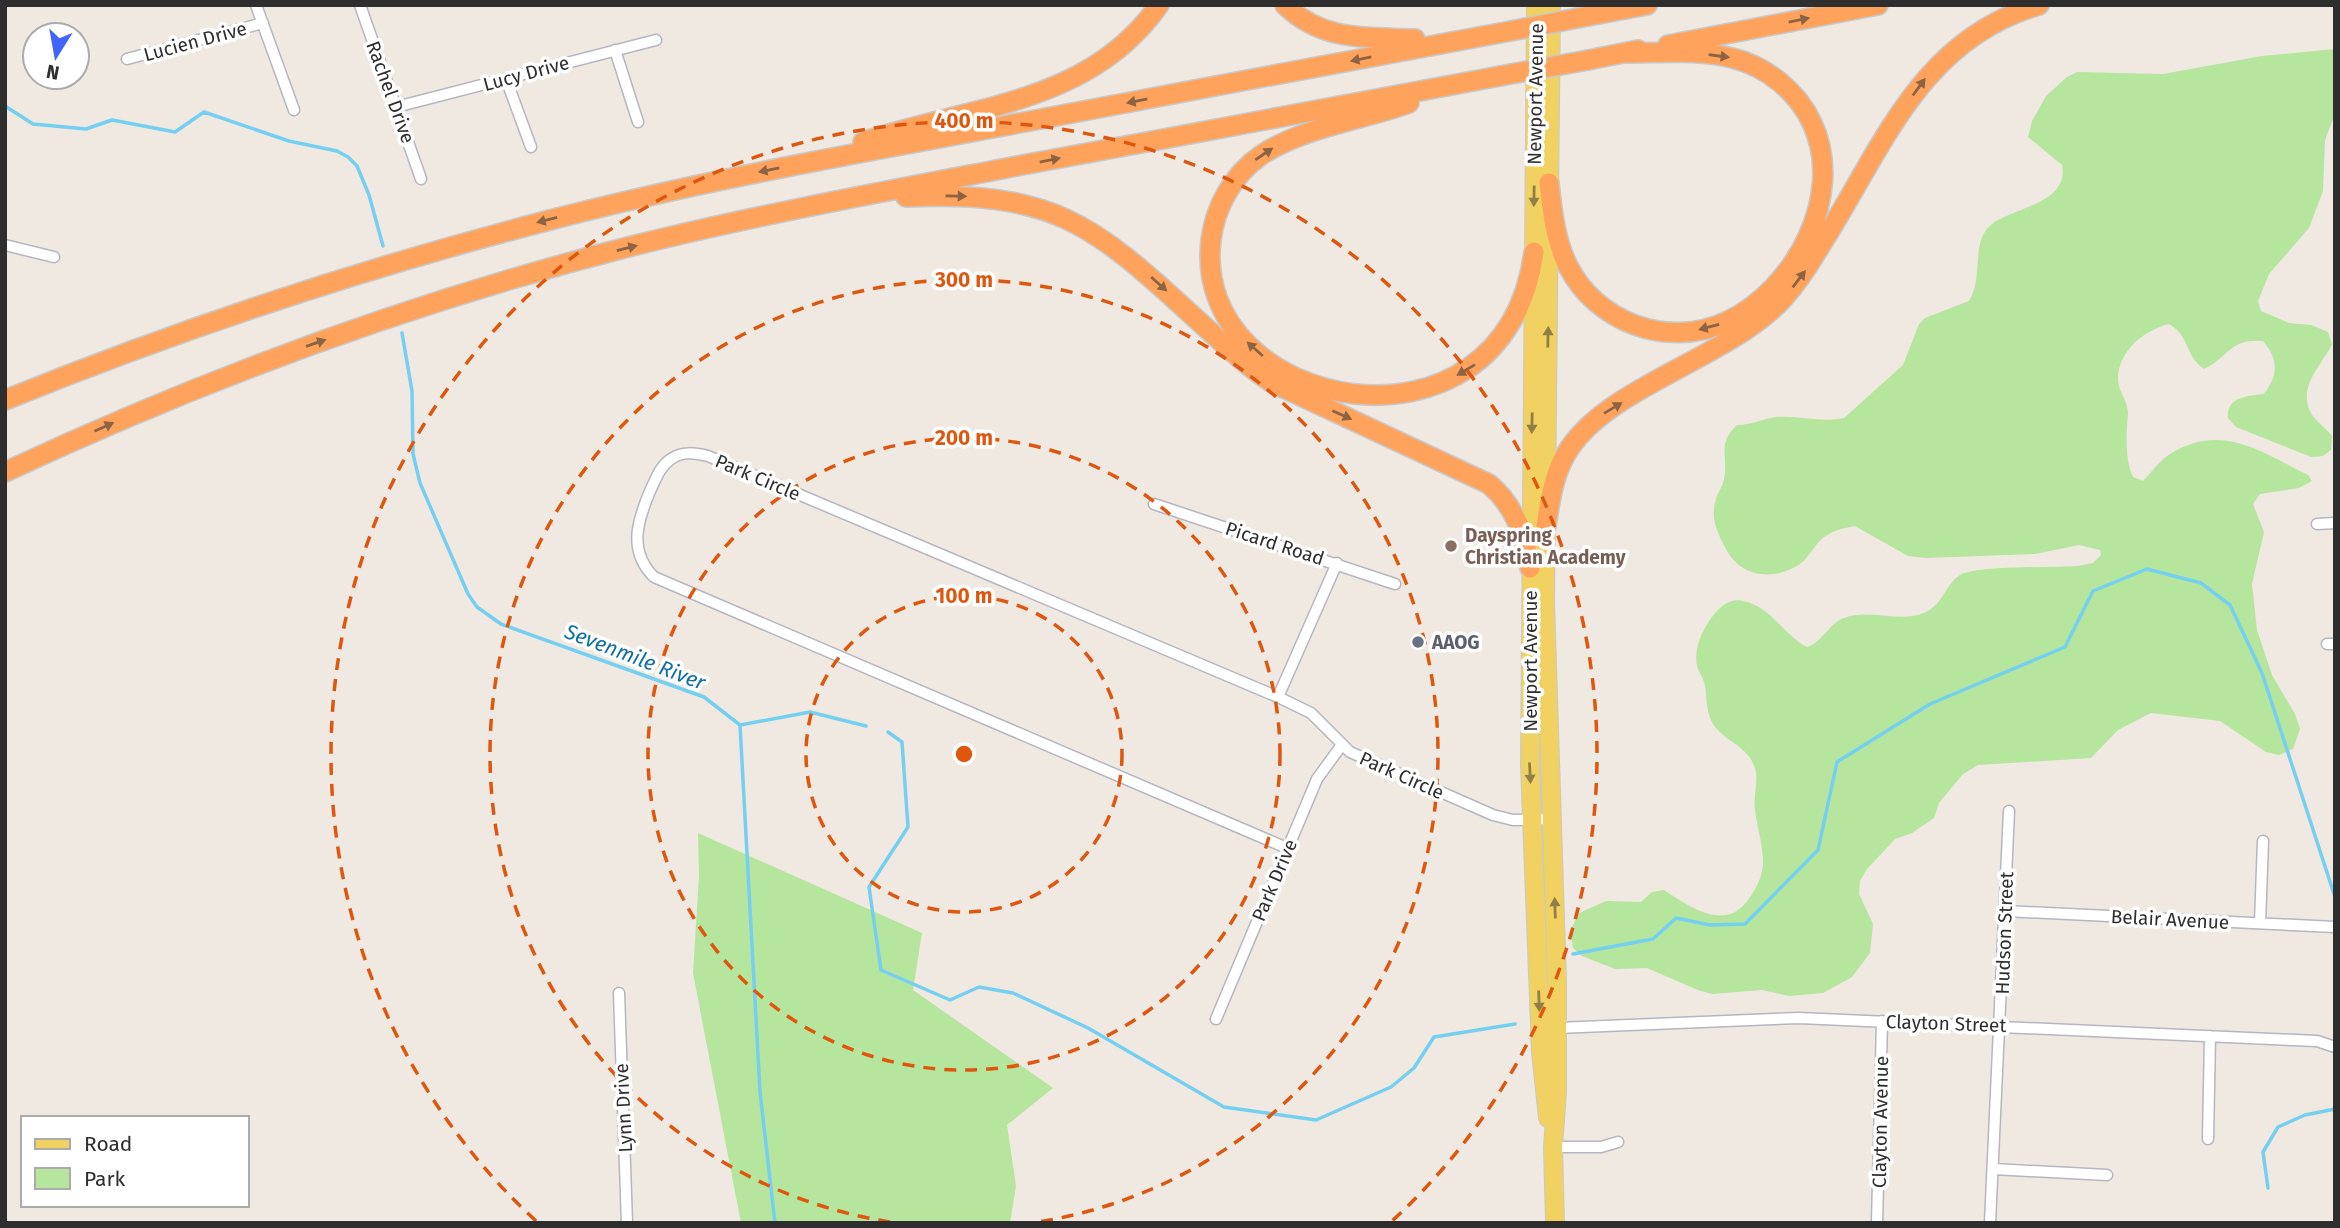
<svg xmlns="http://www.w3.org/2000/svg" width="2340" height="1228" font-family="'Fira Sans',sans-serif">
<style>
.green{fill:#b6e59e}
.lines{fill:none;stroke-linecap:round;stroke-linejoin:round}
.stream{stroke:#75cff0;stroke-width:3.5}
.street-casing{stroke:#b4b7c1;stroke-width:13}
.primary-casing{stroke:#c9c9c9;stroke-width:20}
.highway-casing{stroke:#c9c9c9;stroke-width:22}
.street{stroke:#fff;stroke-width:10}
.primary{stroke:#f2d163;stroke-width:18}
.highway{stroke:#ffa35c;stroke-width:19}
.highway-bridge-casing{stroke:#c9c9c9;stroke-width:22;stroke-linecap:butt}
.highway-bridge{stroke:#ffa35c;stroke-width:19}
.oneway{fill:#8c6343}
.oneway2{fill:#908048}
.ring{fill:none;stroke:#df570e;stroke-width:3.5;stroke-dasharray:12 9}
.education-dot{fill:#8d6e63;stroke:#fff;stroke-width:2.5}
.worship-dot{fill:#6b7280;stroke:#fff;stroke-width:2.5}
.labels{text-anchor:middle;stroke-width:7;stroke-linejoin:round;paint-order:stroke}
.street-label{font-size:19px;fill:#2e2e2e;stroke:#fff}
.education-label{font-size:19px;font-weight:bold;fill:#785e54;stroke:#fff;text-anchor:start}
.worship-label{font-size:19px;font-weight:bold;fill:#5b616d;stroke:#fff;text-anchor:start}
.water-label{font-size:21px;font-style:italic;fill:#0d6fa3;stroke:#fff}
.centre{fill:#df570e;stroke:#fff;stroke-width:3.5}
.ring-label{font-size:21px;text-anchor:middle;font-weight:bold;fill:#df570e;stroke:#fff;stroke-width:7;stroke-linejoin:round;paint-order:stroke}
</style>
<rect width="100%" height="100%" fill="#efe9e1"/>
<!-- green -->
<path class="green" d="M 2335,49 L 2335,114 L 2325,140 L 2323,191 L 2309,228 L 2269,274 L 2258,301 L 2261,311 L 2289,323 L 2311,325 L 2328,332 L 2332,344 C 2323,364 2298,385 2310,411 C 2313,419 2326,428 2332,436 L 2331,450 L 2323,456 L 2311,457 L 2236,427 L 2228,418 C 2226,397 2247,396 2264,394 C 2278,375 2279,360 2263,341 C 2230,338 2230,356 2204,369 C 2184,355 2191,337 2169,324 C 2144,330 2118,351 2118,379 C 2118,391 2129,403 2128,415 C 2126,433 2125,461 2133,477 L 2143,481 C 2151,473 2160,460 2170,454 C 2222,422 2261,452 2308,475 L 2312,481 L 2299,488 L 2260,494 L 2253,504 L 2264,532 L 2252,584 L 2257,630 L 2272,675 L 2295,714 L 2300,729 L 2293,749 L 2279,755 L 2266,752 L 2220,721 L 2151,713 L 2118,730 L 2091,758 L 1978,765 L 1963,774 L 1939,803 L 1934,818 L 1912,833 L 1895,839 L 1867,869 L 1860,881 L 1859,894 L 1873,924 L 1870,953 L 1852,977 L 1823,993 L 1789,996 L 1762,990 L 1713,994 L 1700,991 L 1647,968 L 1615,969 L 1582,956 L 1573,948 L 1570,931 L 1579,913 L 1606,901 L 1641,902 L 1652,892 L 1664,890 C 1690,907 1727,934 1750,897 C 1757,887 1763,875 1763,862 C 1763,845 1757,827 1755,810 C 1753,796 1759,781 1755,768 C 1748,745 1722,741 1712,722 C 1706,711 1707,698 1705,686 C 1704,678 1699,673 1697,666 C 1693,647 1704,626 1716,612 C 1723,604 1732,598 1743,601 C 1771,606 1784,636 1807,647 C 1823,642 1828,624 1844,618 C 1867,609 1894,621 1918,615 C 1944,608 1943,586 1960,575 C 1979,565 2053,568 2078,566 L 2093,563 L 2101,555 L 2100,550 L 2079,545 L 2035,554 L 1926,558 L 1908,556 L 1855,526 C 1846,528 1837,529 1829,534 C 1816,540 1811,556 1800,564 C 1774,581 1741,578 1726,549 C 1717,532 1710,519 1716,499 C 1718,492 1723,486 1724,479 C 1729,456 1716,445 1737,425 C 1752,425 1762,419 1776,417 C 1799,415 1821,423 1844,418 L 1903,365 L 1919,324 L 1925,318 L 1969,301 C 1984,279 1970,240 1992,224 C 2013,208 2070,203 2062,165 L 2028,137 L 2032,121 L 2046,96 L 2067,77 L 2077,72 L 2163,74 L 2262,56 Z
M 698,833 L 922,933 L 913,990 L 1053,1088 L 1007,1125 L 1016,1186 L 1010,1223 L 741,1223 L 693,973 L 699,876 Z"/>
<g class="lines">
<!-- stream -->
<path class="stream" d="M 5,106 L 33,124 L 86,129 L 112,120 L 175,132 L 204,112 L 289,141 L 337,151 L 348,157 L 357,166 L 369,195 L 383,246
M 402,333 L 412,391 L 413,454 L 420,483 L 468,594 L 477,607 L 501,624 L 704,697 L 740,725 L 760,1092 L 775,1223
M 740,725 L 810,712 L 866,726
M 888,732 L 902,742 L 908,827 L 869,887 L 881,970 L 950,1000 L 979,987 L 1013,993 L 1088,1028 L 1224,1107 L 1316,1120 L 1391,1087 L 1414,1068 L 1434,1037 L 1515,1024
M 1573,954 L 1653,939 L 1676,918 L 1710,925 L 1745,924 L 1818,850 L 1837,762 L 1930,704 L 2065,647 L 2093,591 L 2147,569 L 2201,583 L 2230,605 L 2262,673 L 2335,897
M 2268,1188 L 2263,1152 L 2278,1127 L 2305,1115 L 2335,1109"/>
<defs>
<path id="street" d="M 256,5 L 294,110
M 360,5 L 421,179
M 615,50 L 638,122
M 127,59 L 263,23
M 506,79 L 531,147
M 396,107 L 656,40
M 5,245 L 54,257
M 1154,504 L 1395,584
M 2317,524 L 2335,523
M 2327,644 L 2335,644
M 1278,697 L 1337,563
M 1287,848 L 654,577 C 628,551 637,522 650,491 C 656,479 660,466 671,459 C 682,451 695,453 708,456 L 1278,697 L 1311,713 L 1350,752 L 1493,815 L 1513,820 L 1552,819
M 2005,911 L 2335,927
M 2260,923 L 2263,841
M 619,993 L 627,1223
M 1216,1019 L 1317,779 L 1341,746
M 1557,1028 L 1799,1018 L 2317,1041 L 2335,1047
M 2208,1139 L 2210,1036
M 1553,1147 L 1601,1147 L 1618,1142
M 1993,1169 L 2107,1175
M 1877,1223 L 1882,1021
M 1990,1223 L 2009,811"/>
<path id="primary" d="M 1536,5 L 1530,765 L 1541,1052 L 1548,1118
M 1551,5 L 1545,602 L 1557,982 L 1557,1092 L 1553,1147 L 1555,1223"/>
<path id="highway" d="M 1285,5 C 1323,42 1367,37 1415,39
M 1588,16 L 1647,5
M 1668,45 L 1878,5
M 1588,60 L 1638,50
M 1409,103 C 1363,120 1300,128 1260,156 C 1233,175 1215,207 1211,240 C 1190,411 1504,475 1534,252
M 863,142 C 969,106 1089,105 1159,5
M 1549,183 C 1552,211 1555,240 1568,266 C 1596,322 1667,349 1726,322 C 1795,290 1846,195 1812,123 C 1797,91 1766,66 1732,58 C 1699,49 1661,53 1627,53
M 906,197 C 1052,191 1091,222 1194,317 C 1219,339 1243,364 1271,382 L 1489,484 C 1515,506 1525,536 1530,568
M 5,400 C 183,328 364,268 550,220 C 692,183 837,157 982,130 C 1155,97 1327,65 1500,33
M 5,472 C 206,378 413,302 628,247 C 756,215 887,191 1017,166 C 1178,136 1339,107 1500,76
M 1546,526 C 1550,501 1553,476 1566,454 C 1604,388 1722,361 1780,302 C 1800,281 1814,256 1829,232 C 1886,139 1925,38 2039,5"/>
</defs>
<!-- street casing -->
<use href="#street" class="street-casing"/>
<!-- primary casing -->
<use href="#primary" class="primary-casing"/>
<!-- highway casing -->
<use href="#highway" class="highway-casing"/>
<!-- street -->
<use href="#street" class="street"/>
<!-- primary -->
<use href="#primary" class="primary"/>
<!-- highway -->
<use href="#highway" class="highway"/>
<defs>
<path id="highway-bridge" d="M 1500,33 L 1588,16
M 1500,76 L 1588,60"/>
</defs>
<!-- highway-bridge casing -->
<use href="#highway-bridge" class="highway-bridge-casing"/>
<!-- highway-bridge -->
<use href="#highway-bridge" class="highway-bridge"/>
</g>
<!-- one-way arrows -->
<defs><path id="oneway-solid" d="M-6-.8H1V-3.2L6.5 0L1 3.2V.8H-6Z" transform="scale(1.75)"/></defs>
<g class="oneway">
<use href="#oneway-solid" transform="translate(1799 20) rotate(-11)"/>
<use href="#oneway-solid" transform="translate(1719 56) rotate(8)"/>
<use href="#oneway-solid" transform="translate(1361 59) rotate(169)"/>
<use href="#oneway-solid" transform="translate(1919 87) rotate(-54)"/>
<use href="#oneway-solid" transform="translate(1137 101) rotate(169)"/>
<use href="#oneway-solid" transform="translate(1264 154) rotate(-34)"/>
<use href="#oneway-solid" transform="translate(1050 160) rotate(-11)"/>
<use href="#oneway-solid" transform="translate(769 170) rotate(169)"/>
<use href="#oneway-solid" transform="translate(956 196) rotate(1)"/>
<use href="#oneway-solid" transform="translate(547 220) rotate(166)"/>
<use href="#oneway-solid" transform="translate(627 248) rotate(-14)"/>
<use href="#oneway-solid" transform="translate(1799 279) rotate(-53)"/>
<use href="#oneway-solid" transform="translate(1159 284) rotate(42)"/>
<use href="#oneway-solid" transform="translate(1709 327) rotate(165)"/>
<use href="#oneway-solid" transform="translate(316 343) rotate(-19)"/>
<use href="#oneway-solid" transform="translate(1255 349) rotate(-138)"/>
<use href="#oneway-solid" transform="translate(1466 370) rotate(149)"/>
<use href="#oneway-solid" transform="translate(1613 408) rotate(-31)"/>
<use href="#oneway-solid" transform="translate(1342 415) rotate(24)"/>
<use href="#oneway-solid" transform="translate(104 427) rotate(-24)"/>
</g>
<g class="oneway2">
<use href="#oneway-solid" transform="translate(1534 196) rotate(91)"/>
<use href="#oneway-solid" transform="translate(1548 337) rotate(-89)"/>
<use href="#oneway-solid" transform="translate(1532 423) rotate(91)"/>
<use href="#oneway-solid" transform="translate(1530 773) rotate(87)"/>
<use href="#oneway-solid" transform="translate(1555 908) rotate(-92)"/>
<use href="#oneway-solid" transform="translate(1539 1001) rotate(88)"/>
</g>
<!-- distance rings -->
<g class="ring">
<circle cx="964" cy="754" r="158"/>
<circle cx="964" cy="754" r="316"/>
<path d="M890 1222A474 474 0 1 1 1038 1222"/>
<path d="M536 1221A633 633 0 1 1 1392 1221"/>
</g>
<!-- markers -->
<circle class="education-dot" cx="1451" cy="546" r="7"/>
<circle class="worship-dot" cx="1418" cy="642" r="7"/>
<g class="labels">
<!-- street labels -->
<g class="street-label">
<text transform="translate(195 41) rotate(-15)" y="7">Lucien Drive</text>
<text transform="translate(526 73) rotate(-15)" y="7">Lucy Drive</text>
<text transform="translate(391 92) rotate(70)" y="7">Rachel Drive</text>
<text transform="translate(1535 94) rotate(-89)" y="7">Newport Avenue</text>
<text transform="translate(758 477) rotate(23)" y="7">Park Circle</text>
<text transform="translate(1275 543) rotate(18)" y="7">Picard Road</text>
<text transform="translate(1530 661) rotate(-90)" y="7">Newport Avenue</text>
<text transform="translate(1402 775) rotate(24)" y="7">Park Circle</text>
<text transform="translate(1274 880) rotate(-67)" y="7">Park Drive</text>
<text transform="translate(2170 919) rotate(3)" y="7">Belair Avenue</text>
<text transform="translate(2004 933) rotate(-88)" y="7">Hudson Street</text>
<text transform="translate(1946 1023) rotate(2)" y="7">Clayton Street</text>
<text transform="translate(623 1108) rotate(-93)" y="7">Lynn Drive</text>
<text transform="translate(1880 1122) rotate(-89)" y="7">Clayton Avenue</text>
</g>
<!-- education labels -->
<g class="education-label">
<text x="1465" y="542">Dayspring<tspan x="1465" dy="22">Christian Academy</tspan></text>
</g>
<!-- worship labels -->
<g class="worship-label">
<text x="1432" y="649">AAOG</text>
</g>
<!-- water labels -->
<g class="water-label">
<text transform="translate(635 657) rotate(21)" y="7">Sevenmile River</text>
</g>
</g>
<circle cx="964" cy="754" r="10" class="centre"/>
<g class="ring-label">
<text x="964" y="128">400 m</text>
<text x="964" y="287">300 m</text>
<text x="964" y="445">200 m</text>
<text x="964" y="603">100 m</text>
</g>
<!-- border -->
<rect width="2340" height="1228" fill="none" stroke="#2e2e2e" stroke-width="14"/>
<!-- legend -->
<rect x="21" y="1116" width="228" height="91" fill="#ffffff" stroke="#ababab" stroke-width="2"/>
<rect x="35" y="1139" width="35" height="10" fill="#f2d163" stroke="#ababab" stroke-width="2"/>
<text x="84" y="1151" font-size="21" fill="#2e2e2e">Road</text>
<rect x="35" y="1168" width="35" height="21" fill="#b6e59e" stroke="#ababab" stroke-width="2"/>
<text x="84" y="1186" font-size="21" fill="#2e2e2e">Park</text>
<!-- north arrow -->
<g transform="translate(56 56) rotate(191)"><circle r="33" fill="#ffffff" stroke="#ababab" stroke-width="2"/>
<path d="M0-5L12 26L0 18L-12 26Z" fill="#4264fb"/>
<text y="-10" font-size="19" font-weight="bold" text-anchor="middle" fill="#2e2e2e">N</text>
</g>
</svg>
